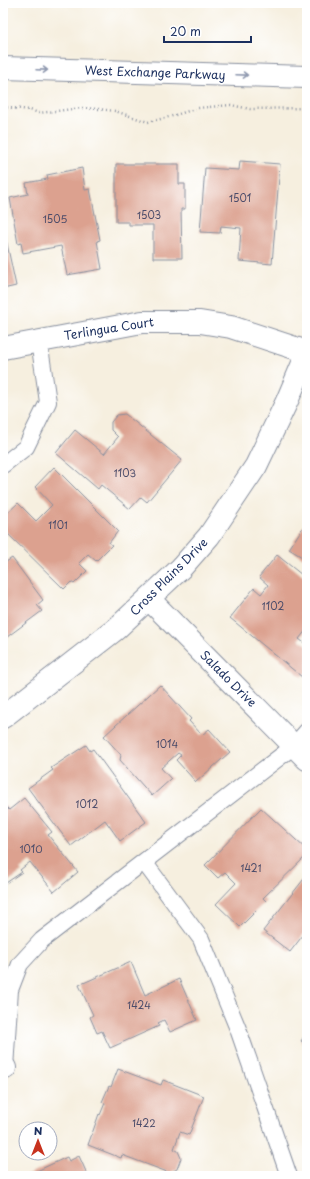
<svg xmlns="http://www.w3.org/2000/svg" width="310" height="1179" font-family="'Playpen Sans',sans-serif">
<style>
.building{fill:#dca18f}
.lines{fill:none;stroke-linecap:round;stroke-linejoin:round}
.service-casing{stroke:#888f9e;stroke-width:18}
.minor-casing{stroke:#888f9e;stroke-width:24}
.secondary-casing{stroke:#888f9e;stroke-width:24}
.path{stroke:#888f9e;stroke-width:2.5;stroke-dasharray:1 3;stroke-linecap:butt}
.service{stroke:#fff;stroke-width:16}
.minor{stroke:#fff;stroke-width:22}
.secondary{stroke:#fff;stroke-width:22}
.oneway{stroke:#8d97ae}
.labels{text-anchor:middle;stroke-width:3;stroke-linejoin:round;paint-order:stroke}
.number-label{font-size:10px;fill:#4b4c6a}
.street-label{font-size:12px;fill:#1b2f5e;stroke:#fff}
</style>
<rect width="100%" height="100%" fill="#fff"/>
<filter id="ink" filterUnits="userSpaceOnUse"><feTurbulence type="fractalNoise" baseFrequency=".025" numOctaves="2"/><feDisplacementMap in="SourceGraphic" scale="8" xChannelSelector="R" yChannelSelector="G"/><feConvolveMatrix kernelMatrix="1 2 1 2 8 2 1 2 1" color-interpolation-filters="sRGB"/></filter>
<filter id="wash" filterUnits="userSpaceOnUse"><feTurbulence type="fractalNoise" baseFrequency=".012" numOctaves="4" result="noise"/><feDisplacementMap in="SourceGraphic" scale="16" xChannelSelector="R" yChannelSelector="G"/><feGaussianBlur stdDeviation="0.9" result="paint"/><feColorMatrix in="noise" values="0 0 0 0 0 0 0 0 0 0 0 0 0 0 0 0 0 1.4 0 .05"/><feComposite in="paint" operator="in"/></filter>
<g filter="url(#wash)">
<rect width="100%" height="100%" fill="#f6efdf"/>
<g id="blocks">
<!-- building -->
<path class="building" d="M 240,161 L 280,164 L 272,264 L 239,261 L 241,228 L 221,226 L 220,233 L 200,232 L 205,168 L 239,170 Z
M 116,164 L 179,164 L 179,184 L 185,184 L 185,209 L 181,209 L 182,258 L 153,258 L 153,225 L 129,225 L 129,222 L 116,222 Z
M 82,168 L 85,190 L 90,189 L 100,240 L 97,241 L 102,269 L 67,275 L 61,246 L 23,253 L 21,243 L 18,244 L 10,198 L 28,194 L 26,183 L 48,179 L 47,175 Z
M 3,225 L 16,286 L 3,289 Z
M 125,414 L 182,460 L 147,502 L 141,497 L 130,509 L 101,485 L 98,489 L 56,453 L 75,430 L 104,454 L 118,437 L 111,430 L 111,422 L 117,415 Z
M 54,467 L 118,531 L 109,543 L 112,545 L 96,561 L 88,554 L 79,563 L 87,571 L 74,584 L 71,582 L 64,589 L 3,529 L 3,517 L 18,503 L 36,521 L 52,505 L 35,487 Z
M 307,521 L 307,560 L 289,549 Z
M 277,555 L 307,579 L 307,629 L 299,639 L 307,645 L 307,671 L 302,677 L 230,618 L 254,588 L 261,594 L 268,585 L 259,577 Z
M 12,558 L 43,600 L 37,605 L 42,611 L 3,640 L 3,564 Z
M 160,685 L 191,719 L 189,721 L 202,735 L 209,729 L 230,752 L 196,782 L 176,760 L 181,755 L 178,753 L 161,768 L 171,779 L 152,796 L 120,760 L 121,755 L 104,736 Z
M 86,745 L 90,751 L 93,749 L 146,822 L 120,841 L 105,820 L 71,846 L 28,788 L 53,770 L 51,768 Z
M 24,798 L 52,832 L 48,835 L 78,872 L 54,892 L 30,862 L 20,870 L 22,872 L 3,885 L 3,807 L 5,806 L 9,810 Z
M 261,808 L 307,850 L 307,855 L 263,898 L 266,901 L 240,927 L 216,904 L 236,883 L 225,872 L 218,878 L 205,865 Z
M 307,875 L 307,930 L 290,952 L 263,931 Z
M 131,962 L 145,995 L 179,979 L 197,1020 L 170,1032 L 164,1020 L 158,1023 L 159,1026 L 110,1048 L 102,1031 L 97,1033 L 90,1017 L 93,1015 L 79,985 Z
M 307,1032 L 307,1045 L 301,1041 Z
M 118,1069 L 161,1085 L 163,1080 L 204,1096 L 189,1135 L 180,1132 L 174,1149 L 178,1151 L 181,1158 L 177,1169 L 170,1173 L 122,1155 L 121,1158 L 88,1145 L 99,1114 L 100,1115 L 105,1103 L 102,1102 L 109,1086 L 111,1087 Z
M 79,1156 L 88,1176 L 26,1176 L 67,1157 L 69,1161 Z"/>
</g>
</g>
<g filter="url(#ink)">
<use href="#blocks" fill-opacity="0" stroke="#888f9e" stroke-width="1"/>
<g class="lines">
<defs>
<path id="service" d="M 3,465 L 26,447 L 48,402 L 39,341
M 144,862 L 201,939 L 238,1029 L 289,1176
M 5,1068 L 10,990 L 20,964 L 42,940 L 294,746 L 307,731"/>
<path id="minor" d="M 3,348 L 142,322 L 200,322 L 231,327 L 307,352
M 149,599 L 307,759
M 3,717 L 116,629 L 181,568 L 209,536 L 256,466 L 287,401 L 307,354
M 3,1067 L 5,1068"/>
<path id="secondary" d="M 3,68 L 307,77"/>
</defs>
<!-- service casing -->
<use href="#service" class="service-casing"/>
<!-- minor casing -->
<use href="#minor" class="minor-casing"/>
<!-- secondary casing -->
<use href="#secondary" class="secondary-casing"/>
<!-- path -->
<path class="path" d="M 3,107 L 30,110 L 39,113 L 82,108 L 99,109 L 115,111 L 148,122 L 169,117 L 198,108 L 231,105 L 250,109 L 307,108"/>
<!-- service -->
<use href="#service" class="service"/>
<!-- minor -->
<use href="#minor" class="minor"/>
<!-- secondary -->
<use href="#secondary" class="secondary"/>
</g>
<!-- one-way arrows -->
<defs><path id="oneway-shaft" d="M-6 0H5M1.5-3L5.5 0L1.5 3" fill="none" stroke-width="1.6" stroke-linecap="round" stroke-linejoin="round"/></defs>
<g class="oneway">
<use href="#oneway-shaft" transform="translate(42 70) rotate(2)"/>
<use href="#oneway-shaft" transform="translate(242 75) rotate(2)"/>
</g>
</g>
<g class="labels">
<!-- number labels -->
<g class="number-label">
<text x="240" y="202">1501</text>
<text x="149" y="219">1503</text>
<text x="55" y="223">1505</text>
<text x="125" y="477">1103</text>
<text x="58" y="529">1101</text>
<text x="273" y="610">1102</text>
<text x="167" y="748">1014</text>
<text x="87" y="808">1012</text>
<text x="31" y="853">1010</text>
<text x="251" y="872">1421</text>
<text x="139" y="1009">1424</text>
<text x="144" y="1127">1422</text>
</g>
<!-- street labels -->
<g class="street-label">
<text transform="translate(155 73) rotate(2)" y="4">West Exchange Parkway</text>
<text transform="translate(109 329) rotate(-9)" y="4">Terlingua Court</text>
<text transform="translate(169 577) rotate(-45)" y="4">Cross Plains Drive</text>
<text transform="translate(228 679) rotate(45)" y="4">Salado Drive</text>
</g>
</g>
<!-- margin -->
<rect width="310" height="1179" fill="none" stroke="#fff" stroke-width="16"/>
<!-- north arrow -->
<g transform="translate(38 1141)"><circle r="19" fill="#ffffff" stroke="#a4acbf"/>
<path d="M0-3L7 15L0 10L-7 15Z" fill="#c8321e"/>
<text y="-6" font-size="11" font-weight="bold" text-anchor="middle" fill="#1b2f5e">N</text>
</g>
<!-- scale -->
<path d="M164 36v6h87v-6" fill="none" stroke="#1b2f5e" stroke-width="2"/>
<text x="170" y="36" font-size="12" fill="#1b2f5e" stroke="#ffffff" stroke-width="3" paint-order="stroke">20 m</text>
</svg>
